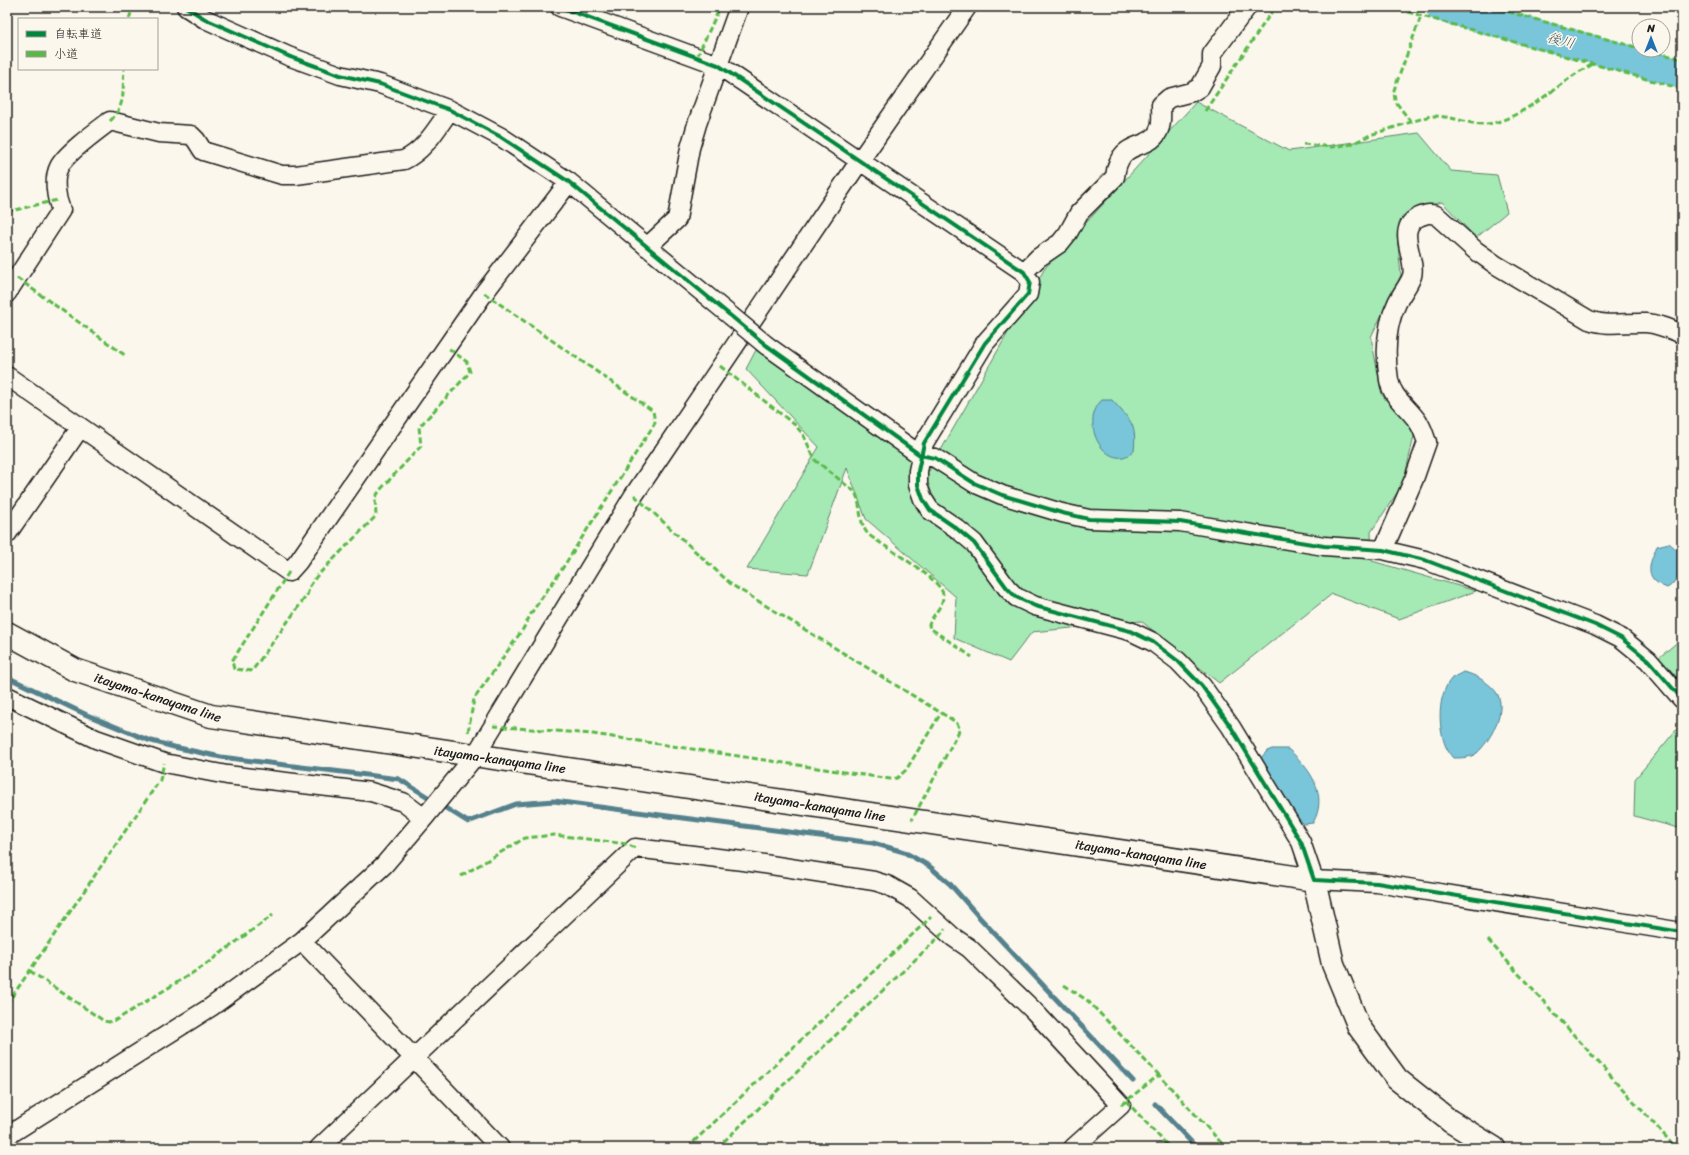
<svg xmlns="http://www.w3.org/2000/svg" width="1689" height="1155" font-family="Sriracha,'Klee One',sans-serif">
<style>
.green{fill:#a5e9b4;stroke:#608268}
.water{fill:#79c5d9;stroke:#54818d}
.lines{fill:none;stroke-linecap:round;stroke-linejoin:round}
.stream{stroke:#54818d;stroke-width:5}
.river{stroke:#79c5d9;stroke-width:29}
.minor-casing{stroke:#1c1c1c;stroke-width:21}
.major-casing{stroke:#1c1c1c;stroke-width:25}
.minor{stroke:#fbf7ec;stroke-width:18}
.major{stroke:#fbf7ec;stroke-width:22}
.minor-bridge-casing{stroke:#1c1c1c;stroke-width:21;stroke-linecap:butt}
.minor-bridge{stroke:#fbf7ec;stroke-width:18}
.quiet{stroke:#58b947;stroke-width:3;stroke-dasharray:6 3;stroke-linecap:butt}
.cycleway-casing{stroke:#fbf7ec;stroke-width:6}
.cycleway{stroke:#00873e;stroke-width:4}
.labels{text-anchor:middle;stroke-width:3;stroke-linejoin:round;paint-order:stroke}
.street-label{font-size:13px;fill:#1c1c1c;stroke:#fbf7ec}
.water-label{font-size:14px;font-style:italic;fill:#3d575e;stroke:#fbf7ec}
</style>
<rect width="100%" height="100%" fill="#fbf7ec"/>
<filter id="ink" filterUnits="userSpaceOnUse"><feTurbulence type="fractalNoise" baseFrequency=".025" numOctaves="2"/><feDisplacementMap in="SourceGraphic" scale="8" xChannelSelector="R" yChannelSelector="G"/><feConvolveMatrix kernelMatrix="1 2 1 2 8 2 1 2 1" color-interpolation-filters="sRGB"/></filter>
<g filter="url(#ink)">
<!-- green -->
<path class="green" d="M 1196,102 L 1289,151 L 1419,133 L 1451,171 L 1497,175 L 1507,212 L 1476,238 L 1442,202 L 1410,211 L 1397,236 L 1401,275 L 1371,337 L 1382,395 L 1415,432 L 1403,484 L 1371,532 L 1372,561 L 1476,591 L 1399,619 L 1332,594 L 1219,683 L 1141,621 L 1032,632 L 1009,662 L 954,638 L 956,597 L 866,519 L 847,468 L 808,574 L 747,569 L 819,447 L 746,369 L 756,350 L 929,471 L 1045,268 Z
M 1680,640 L 1682,642 L 1682,686 L 1656,660 Z
M 1682,723 L 1682,829 L 1634,816 L 1635,779 Z"/>
<!-- water -->
<path class="water" d="M 1102,400 L 1112,400 C 1130,421 1137,422 1134,451 C 1108,475 1077,424 1102,400 Z
M 1669,543 C 1672,546 1676,548 1678,552 C 1683,563 1678,583 1667,588 C 1644,579 1648,566 1657,546 Z
M 1463,672 C 1475,674 1492,684 1498,695 C 1506,713 1490,741 1477,753 C 1470,758 1462,758 1453,758 C 1437,741 1435,696 1452,678 C 1455,676 1460,674 1463,672 Z
M 1272,749 L 1288,749 C 1310,768 1329,794 1313,823 L 1305,824 L 1298,820 L 1259,760 L 1267,751 Z"/>
<g class="lines">
<!-- stream -->
<path class="stream" d="M 7,677 L 87,715 L 148,740 L 174,747 L 221,757 L 399,779 L 468,822 L 516,804 L 554,801 L 873,843 L 904,852 L 929,866 L 950,884 L 980,918 L 1133,1081
M 1155,1104 L 1197,1148"/>
<!-- river -->
<path class="river" d="M 1440,7 L 1682,74"/>
<defs>
<path id="minor" d="M 186,7 L 205,19 L 288,56 L 340,75 L 380,84 L 431,103 L 450,110 L 501,137 L 569,182 L 731,316
M 560,7 L 718,65 L 1024,272 L 1030,282 L 1028,294 L 985,343 L 924,443 L 918,471 L 918,485 L 923,499 L 930,510 L 956,528 L 974,543 L 1007,588 L 1016,597 L 1035,606 L 1130,631 L 1153,642 L 1178,661 L 1202,686 L 1231,727 L 1301,842 L 1314,880 L 1377,883 L 1682,932
M 647,247 L 677,219 L 690,148 L 697,124 L 739,7
M 1024,272 L 1038,258 L 1060,243 L 1068,233 L 1079,213 L 1115,177 C 1119,135 1152,154 1160,127 C 1162,121 1161,112 1161,105 L 1169,98 L 1192,92 L 1200,87 L 1212,66 L 1212,54 L 1247,7
M 7,293 L 61,210 C 56,198 53,179 59,167 C 65,154 98,130 110,121 L 159,133 L 191,135 L 196,140 L 203,151 L 282,175 L 296,175 L 404,160 C 425,150 437,128 450,110
M 766,345 L 920,455 L 935,458 L 974,483 L 1002,495 L 1062,513 L 1089,519 L 1180,522 L 1324,546 L 1383,550 L 1425,560 L 1595,625 L 1621,638 L 1648,660 L 1682,699
M 7,376 L 289,572 L 298,562 L 484,293 L 569,182
M 7,534 L 80,428
M 1383,550 L 1414,479 L 1427,442 C 1425,437 1423,430 1420,425 C 1411,409 1392,399 1389,380 C 1385,354 1385,327 1397,303 C 1401,294 1409,285 1412,276 C 1417,259 1394,228 1419,217 C 1426,214 1429,213 1436,215 L 1475,250 L 1496,265 L 1589,320 C 1608,327 1626,322 1646,323 C 1659,324 1670,329 1682,334
M 7,696 L 96,739 L 164,763 L 227,775 L 371,792 L 403,802 L 424,818
M 302,941 L 500,1148
M 7,1136 L 211,1007 L 302,941 L 384,865 L 424,818 L 475,756 L 634,495 L 859,162 L 967,7
M 319,1148 L 635,848 L 751,862 L 874,881 L 887,885 L 910,898 L 953,937 L 969,948 L 1034,1011 L 1121,1105 L 1073,1148"/>
<path id="major" d="M 7,633 L 75,670 L 211,716 L 1314,880 L 1333,964 L 1359,1027 L 1397,1079 L 1450,1121 L 1494,1148"/>
</defs>
<!-- minor casing -->
<use href="#minor" class="minor-casing"/>
<!-- major casing -->
<use href="#major" class="major-casing"/>
<!-- minor -->
<use href="#minor" class="minor"/>
<!-- major -->
<use href="#major" class="major"/>
<defs>
<path id="minor-bridge" d="M 731,316 L 766,345"/>
</defs>
<!-- minor-bridge casing -->
<use href="#minor-bridge" class="minor-bridge-casing"/>
<!-- minor-bridge -->
<use href="#minor-bridge" class="minor-bridge"/>
<!-- quiet -->
<path class="quiet" d="M 1390,7 L 1682,89
M 1491,7 L 1639,48
M 129,19 L 133,7
M 1648,50 L 1682,59
M 697,57 L 720,7
M 1205,111 L 1275,7
M 110,121 C 127,104 122,90 124,69
M 1411,122 L 1395,101 L 1394,90 L 1421,16
M 1303,144 L 1332,147 L 1352,144 L 1370,135 L 1430,116 C 1449,115 1464,123 1481,124 C 1509,126 1549,93 1570,78 C 1577,72 1586,69 1594,63
M 7,212 L 57,200
M 17,278 L 126,356
M 720,366 L 795,425 L 803,434 L 815,460 L 855,492 C 862,505 858,523 868,534 C 882,546 943,579 943,595 C 944,606 932,615 929,625 L 930,628 L 972,657
M 634,495 L 732,585 L 956,722 L 960,729 L 912,820
M 289,572 L 232,661 L 234,669 L 252,671 L 307,595 L 310,586 L 316,577 L 376,516 L 375,498 L 380,490 L 421,446 L 419,427 L 470,372 L 467,362 L 447,347
M 493,726 L 593,734 L 890,779 L 897,778 L 906,770 L 941,713
M 468,732 L 474,699 L 523,629 L 532,612 L 562,569 L 655,423 L 653,411 L 484,293
M 461,876 L 525,838 L 555,835 L 627,844 L 635,848
M 1488,940 L 1676,1148
M 30,971 L 104,1021 L 109,1022 L 116,1020 L 202,967 L 273,915
M 1064,985 L 1088,1001 L 1159,1075
M 7,1004 L 160,780 L 164,763
M 1126,1101 L 1170,1148
M 1121,1105 L 1159,1075 L 1226,1148
M 687,1148 L 931,917
M 717,1148 L 939,937 L 945,929"/>
<defs>
<path id="cycleway" d="M 186,7 L 205,19 L 288,56 L 340,75 L 380,84 L 431,103 L 450,110 L 501,137 L 569,182 L 766,345 L 920,455 L 935,458 L 974,483 L 1002,495 L 1062,513 L 1089,519 L 1180,522 L 1324,546 L 1383,550 L 1425,560 L 1595,625 L 1621,638 L 1648,660 L 1682,699
M 560,7 L 718,65 L 1024,272 L 1030,282 L 1028,294 L 985,343 L 924,443 L 918,471 L 918,485 L 923,499 L 930,510 L 956,528 L 974,543 L 1007,588 L 1016,597 L 1035,606 L 1130,631 L 1153,642 L 1178,661 L 1202,686 L 1231,727 L 1301,842 L 1314,880 L 1377,883 L 1682,932"/>
</defs>
<!-- cycleway casing -->
<use href="#cycleway" class="cycleway-casing"/>
<!-- cycleway -->
<use href="#cycleway" class="cycleway"/>
</g>
</g>
<g class="labels">
<!-- street labels -->
<g class="street-label">
<text transform="translate(158 697) rotate(18)" y="5">itayama-kanayama line</text>
<text transform="translate(500 759) rotate(8)" y="5">itayama-kanayama line</text>
<text transform="translate(820 806) rotate(9)" y="5">itayama-kanayama line</text>
<text transform="translate(1141 854) rotate(9)" y="5">itayama-kanayama line</text>
</g>
<!-- water labels -->
<g class="water-label">
<text transform="translate(1561 40) rotate(15)" y="5">後川</text>
</g>
</g>
<!-- margin -->
<rect width="1689" height="1155" fill="none" stroke="#fbf7ec" stroke-width="24"/>
<rect x="12" y="12" width="1665" height="1131" fill="none" stroke="#1c1c1c" stroke-width="1.5" filter="url(#ink)"/>
<!-- legend -->
<rect x="18" y="18" width="140" height="52" fill="#fbf7ec" stroke="#a29f99"/>
<rect x="26" y="31" width="20" height="6" fill="#00873e" stroke="#a29f99"/>
<text x="54" y="38" font-size="12" fill="#1c1c1c">自転車道</text>
<rect x="26" y="51" width="20" height="6" fill="#58b947" stroke="#a29f99"/>
<text x="54" y="58" font-size="12" fill="#1c1c1c">小道</text>
<!-- north arrow -->
<g transform="translate(1651 38)"><circle r="19" fill="#fbf7ec" stroke="#a29f99"/>
<path d="M0-3L7 15L0 10L-7 15Z" fill="#1f6fb2"/>
<text y="-6" font-size="11" font-weight="bold" text-anchor="middle" fill="#1c1c1c">N</text>
</g>
</svg>
